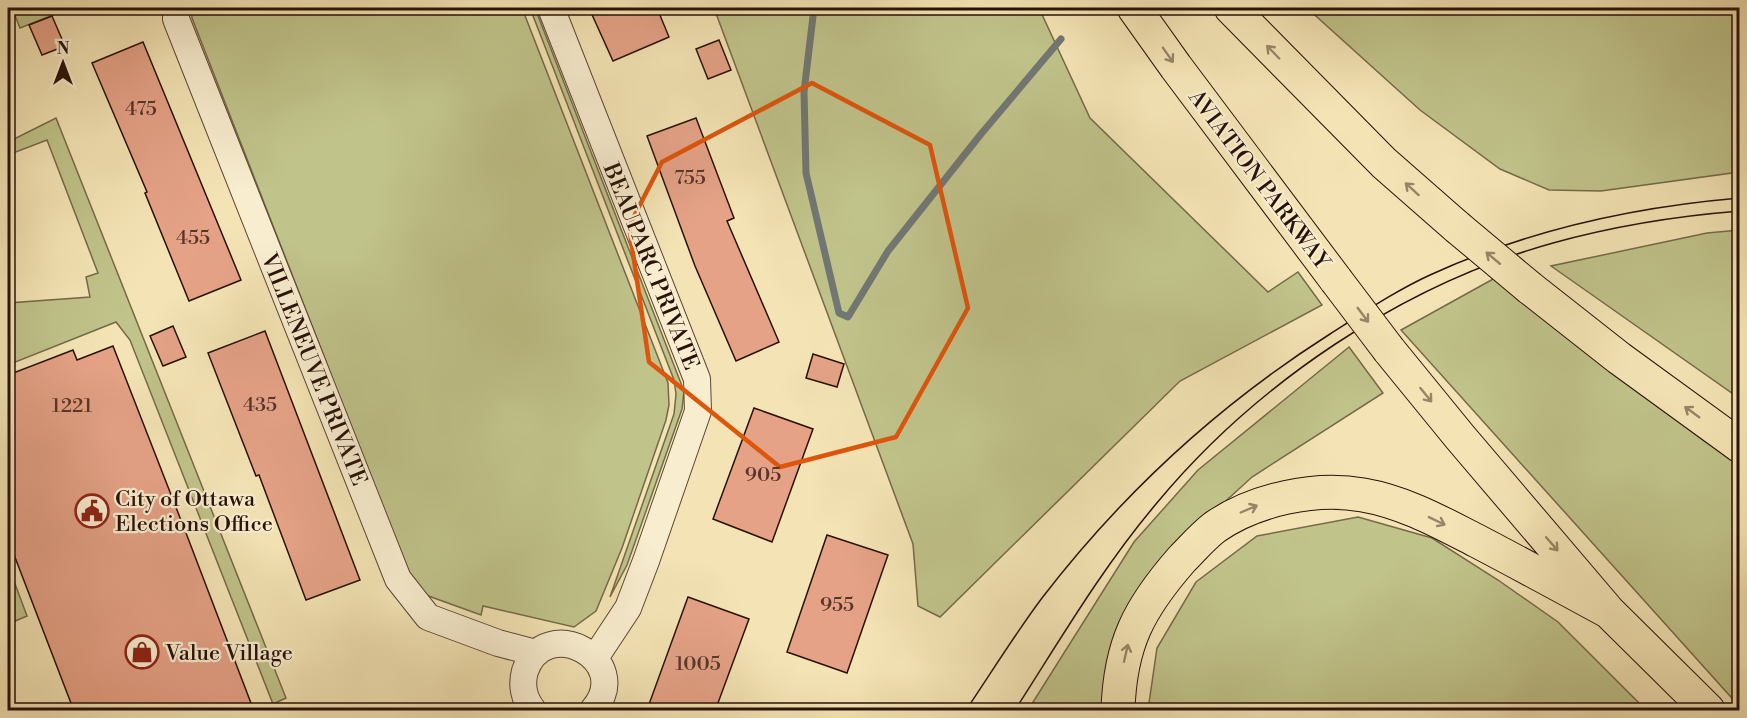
<svg xmlns="http://www.w3.org/2000/svg" width="1747" height="718" font-family="'Libre Bodoni',serif">
<style>
.green{fill:#c0c38a;stroke:#746a49;stroke-width:1.5}
.lines{fill:none;stroke-linecap:round;stroke-linejoin:round}
.stream{stroke:#717773;stroke-width:7}
.building{fill:#e5a287;stroke:#281108;stroke-width:1.5}
.street-casing{stroke:#5b4633;stroke-width:28}
.primary-casing{stroke:#281108;stroke-width:35}
.highway-casing{stroke:#281108;stroke-width:35}
.street{stroke:#f8edcf;stroke-width:26}
.primary{stroke:#f4e4b5;stroke-width:33}
.highway{stroke:#f4e4b5;stroke-width:33}
.tram{stroke:#281108;stroke-width:1.5}
.primary-bridge-casing{stroke:#281108;stroke-width:35;stroke-linecap:butt}
.primary-bridge{stroke:#f4e4b5;stroke-width:33}
.oneway{stroke:#988567}
.marked{fill:none;stroke:#de550c;stroke-width:4.5;stroke-linejoin:round}
.labels{text-anchor:middle;stroke-width:4.5;stroke-linejoin:round;paint-order:stroke}
.number-label{font-size:20px;fill:#573528}
.street-label{font-size:22px;fill:#281108;stroke:#f8edcf}
.poi-label{font-size:22px;fill:#281108;stroke:#f8edcf;text-anchor:start}
</style>
<rect width="100%" height="100%" fill="#f4e4b5"/>
<filter id="stains"><feTurbulence type="fractalNoise" baseFrequency=".00333" numOctaves="4"/><feColorMatrix values="0 0 0 0 .2 0 0 0 0 .09 0 0 0 0 .02 0 0 0 .5 -.17"/></filter>
<radialGradient id="worn" r=".72"><stop offset=".6" stop-color="#630" stop-opacity="0"/><stop offset="1" stop-color="#630" stop-opacity=".3"/></radialGradient>
<!-- green -->
<path class="green" d="M 8,8 L 71,8 L 20,28 L 14,13 L 8,14 Z
M 191,8 L 522,8 L 668,383 L 669,405 L 666,420 L 622,548 L 596,611 L 574,627 L 483,606 L 481,615 L 423,594 L 405,572 L 325,359 L 192,18 Z
M 530,8 L 535,8 L 684,391 L 682,409 L 627,565 L 610,597 L 674,414 L 676,394 L 674,380 Z
M 714,8 L 1039,8 L 1090,118 L 1268,292 L 1298,272 L 1322,305 L 1180,381 L 940,617 L 918,606 L 913,544 Z
M 1307,8 L 1739,8 L 1739,172 L 1601,191 L 1549,190 L 1500,169 L 1420,110 Z
M 56,118 L 286,698 L 273,704 L 130,340 L 116,322 L 8,365 L 8,303 L 90,297 L 86,277 L 98,273 L 47,140 L 8,155 L 8,142 Z
M 1739,230 L 1739,398 L 1551,266 L 1707,233 Z
M 1495,278 L 1703,440 L 1739,463 L 1739,706 L 1401,330 Z
M 1349,347 L 1383,393 L 1252,477 L 1158,563 L 1108,660 L 1101,710 L 1028,710 L 1134,542 L 1198,470 Z
M 1358,517 L 1432,538 L 1498,580 L 1558,622 L 1646,710 L 1148,710 L 1157,648 L 1196,582 L 1257,536 Z
M 8,565 L 27,616 L 8,624 Z"/>
<g class="lines">
<!-- stream -->
<path class="stream" d="M 814,8 L 804,92 L 806,173 L 839,313 L 848,317 L 888,251 L 981,134 L 1061,39"/>
</g>
<!-- building -->
<path class="building" d="M 589,8 L 657,8 L 669,37 L 613,61 Z
M 52,16 L 65,46 L 42,55 L 29,25 Z
M 719,40 L 731,70 L 708,79 L 696,49 Z
M 143,42 L 241,280 L 189,301 L 145,193 L 147,192 L 92,63 Z
M 696,118 L 734,218 L 727,221 L 779,342 L 736,361 L 695,266 L 647,136 Z
M 173,326 L 186,357 L 163,366 L 150,336 Z
M 265,331 L 360,580 L 306,600 L 259,475 L 256,476 L 208,353 Z
M 113,346 L 186,533 L 254,711 L 74,711 L 8,539 L 8,375 L 73,350 L 77,360 Z
M 813,354 L 844,364 L 837,387 L 806,378 Z
M 754,408 L 813,429 L 772,542 L 713,519 Z
M 827,535 L 888,555 L 847,673 L 787,652 Z
M 688,597 L 749,619 L 715,711 L 657,711 L 648,707 Z"/>
<g class="lines">
<defs>
<path id="street" d="M 176,8 L 176,19 L 398,579 L 428,617 L 498,643 L 536,653
M 551,8 L 697,379 L 698,411 L 646,561 L 628,608 L 595,658
M 533,710 C 524,699 521,685 525,671 C 545,612 636,660 593,710"/>
<path id="primary" d="M 1134,8 L 1176,67 L 1336,280
M 1231,8 L 1384,163 L 1457,227"/>
<path id="highway" d="M 1530,288 L 1619,358 L 1740,446
M 1389,350 L 1460,437 L 1609,612 L 1708,710
M 1118,710 C 1120,644 1139,608 1182,559 C 1192,549 1203,536 1215,527 C 1254,500 1315,486 1363,495 C 1404,502 1440,522 1477,541 C 1521,564 1565,588 1609,612"/>
</defs>
<!-- street casing -->
<use href="#street" class="street-casing"/>
<!-- primary casing -->
<use href="#primary" class="primary-casing"/>
<!-- highway casing -->
<use href="#highway" class="highway-casing"/>
<!-- street -->
<use href="#street" class="street"/>
<!-- primary -->
<use href="#primary" class="primary"/>
<!-- highway -->
<use href="#highway" class="highway"/>
<!-- tram -->
<path class="tram" d="M 966,710 C 991,673 1015,634 1042,598 C 1122,494 1220,404 1330,334 C 1363,313 1395,291 1430,275 C 1528,230 1633,207 1740,198
M 1015,710 C 1060,640 1102,568 1156,504 C 1255,384 1402,285 1553,243 C 1614,226 1677,216 1740,211"/>
<defs>
<path id="primary-bridge" d="M 1457,227 L 1530,288
M 1336,280 L 1389,350"/>
</defs>
<!-- primary-bridge casing -->
<use href="#primary-bridge" class="primary-bridge-casing"/>
<!-- primary-bridge -->
<use href="#primary-bridge" class="primary-bridge"/>
</g>
<!-- one-way arrows -->
<defs><path id="oneway-shaft" d="M-6 0H5M1.5-3L5.5 0L1.5 3" fill="none" stroke-width="1.6" stroke-linecap="round" stroke-linejoin="round" transform="scale(1.5)"/></defs>
<g class="oneway">
<use href="#oneway-shaft" transform="translate(1273 52) rotate(-134)"/>
<use href="#oneway-shaft" transform="translate(1168 55) rotate(55)"/>
<use href="#oneway-shaft" transform="translate(1412 189) rotate(-138)"/>
<use href="#oneway-shaft" transform="translate(1493 258) rotate(-140)"/>
<use href="#oneway-shaft" transform="translate(1363 315) rotate(53)"/>
<use href="#oneway-shaft" transform="translate(1426 395) rotate(51)"/>
<use href="#oneway-shaft" transform="translate(1692 412) rotate(-144)"/>
<use href="#oneway-shaft" transform="translate(1249 509) rotate(-23)"/>
<use href="#oneway-shaft" transform="translate(1437 521) rotate(26)"/>
<use href="#oneway-shaft" transform="translate(1552 544) rotate(49)"/>
<use href="#oneway-shaft" transform="translate(1126 653) rotate(-77)"/>
</g>
<!-- marked area -->
<path class="marked" d="M 812,83 L 930,145 L 968,308 L 896,437 L 780,467 L 649,362 L 629,226 L 662,162 Z"/>
<!-- icons -->
<defs>
<symbol id="civic-ring" viewBox="-11 -11 22 22"><circle r="9.5" fill="#f8edcf" stroke="#8f2418" stroke-width="1.5"/><path d="M-.6-6.5H3V-4.5H.6V-3L4-1V1h2V6H-6V1h2V-1L-.6-3ZM-1.2 2.5V6h2.4V2.5Z" fill="#8f2418"/></symbol>
<symbol id="shop-ring" viewBox="-11 -11 22 22"><circle r="9.5" fill="#f8edcf" stroke="#8f2418" stroke-width="1.5"/><path d="M-5-2.5h2.3a2.7 3.5 0 0 1 5.4 0H5L5.5 6h-11ZM-1.5-2.5h3a1.5 2.3 0 0 0-3 0Z" fill="#8f2418"/></symbol>
</defs>
<g fill-rule="evenodd">
<use href="#civic-ring" x="73" y="492" width="38" height="38"/>
<use href="#shop-ring" x="123" y="633" width="38" height="38"/>
</g>
<g class="labels">
<!-- number labels -->
<g class="number-label">
<text x="141" y="115">475</text>
<text x="690" y="184">755</text>
<text x="193" y="244">455</text>
<text x="260" y="411">435</text>
<text x="72" y="412">1221</text>
<text x="763" y="481">905</text>
<text x="837" y="611">955</text>
<text x="698" y="670">1005</text>
</g>
<!-- street labels -->
<g class="street-label">
<text transform="translate(1260 179) rotate(53)" y="8">AVIATION PARKWAY</text>
<text transform="translate(652 266) rotate(68)" y="8">BEAUPARC PRIVATE</text>
<text transform="translate(315 369) rotate(68)" y="8">VILLENEUVE PRIVATE</text>
</g>
<!-- poi labels -->
<g class="poi-label">
<text x="115" y="506">City of Ottawa<tspan x="115" dy="25">Elections Office</tspan></text>
<text x="165" y="660">Value Village</text>
</g>
</g>
<!-- margin -->
<rect width="1747" height="718" fill="none" stroke="#f4e4b5" stroke-width="30"/>
<rect x="9" y="9" width="1729" height="700" fill="none" stroke="#281108" stroke-width="3"/>
<rect x="15" y="15" width="1717" height="688" fill="none" stroke="#281108" stroke-width="1.5"/>
<!-- north arrow -->
<g transform="translate(63 63)" stroke="#f8edcf" stroke-width="4.5" paint-order="stroke">
<path d="M0-4.5L10 22L0 15L-10 22Z" fill="#281108"/>
<text y="-9" font-size="16" font-weight="bold" text-anchor="middle" fill="#281108">N</text>
</g>
<rect width="100%" height="100%" filter="url(#stains)"/>
<rect width="100%" height="100%" fill="url(#worn)"/>
</svg>
